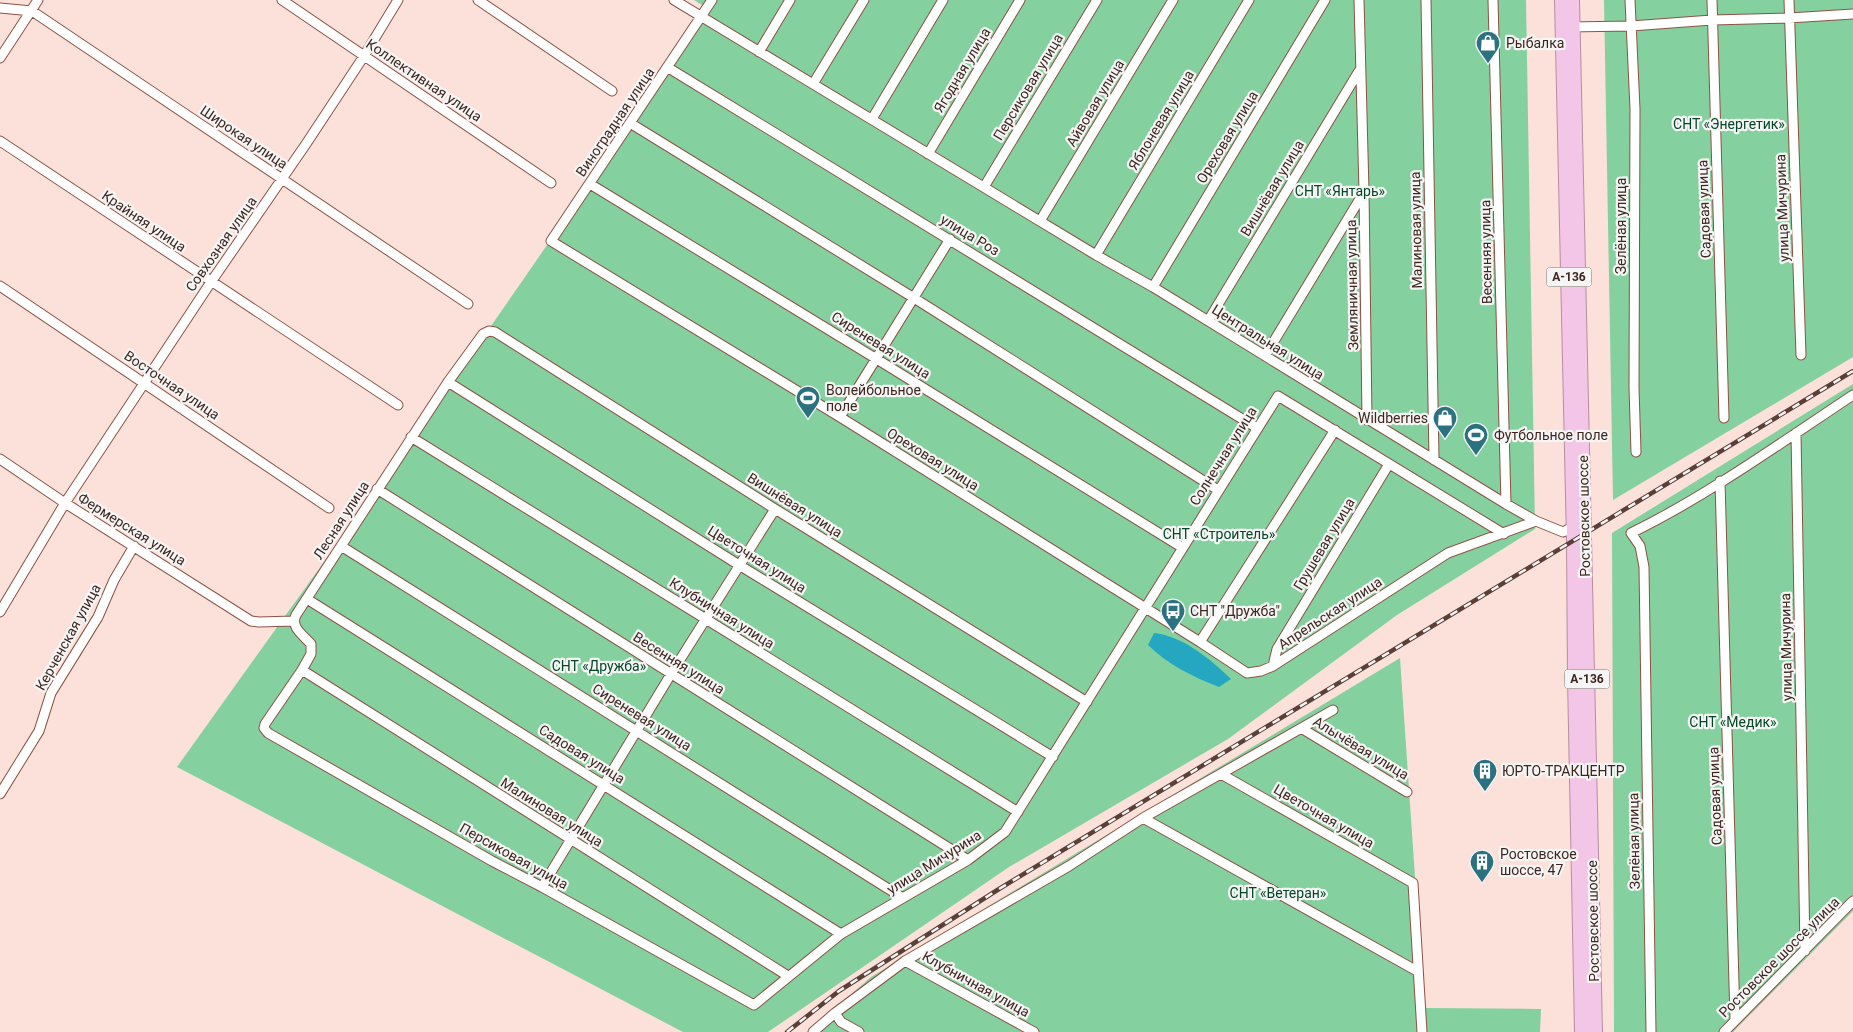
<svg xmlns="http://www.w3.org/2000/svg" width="1853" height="1032" font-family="Roboto,sans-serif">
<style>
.green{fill:#84d09f}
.water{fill:#25a7c1}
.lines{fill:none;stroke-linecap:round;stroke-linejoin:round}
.minor-casing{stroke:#8b5345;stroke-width:11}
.highway-casing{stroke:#b48ea2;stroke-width:16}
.minor{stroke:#fff;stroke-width:9}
.highway{stroke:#f3c6e8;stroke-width:14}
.rail-casing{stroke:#594039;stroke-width:4.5}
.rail{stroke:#f5f5f5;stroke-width:2.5;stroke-dasharray:8;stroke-linecap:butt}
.labels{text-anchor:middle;stroke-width:4.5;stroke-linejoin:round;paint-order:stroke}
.shield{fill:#f5f5f5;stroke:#75645f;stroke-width:1}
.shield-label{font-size:12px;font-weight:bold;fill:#3e261f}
.poi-label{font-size:14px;fill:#3e261f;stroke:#f5f5f5;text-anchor:start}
.street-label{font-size:14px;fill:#3e261f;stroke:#f5f5f5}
.park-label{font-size:14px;fill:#034726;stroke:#f5f5f5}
</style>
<rect width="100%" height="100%" fill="#fce1da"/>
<!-- green -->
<path class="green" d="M 694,0 L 1526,0 L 1535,529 L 1397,615 L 1228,739 L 1009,867 L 768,1032 L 683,1032 L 177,767 C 356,516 539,267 705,7 Z
M 1604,0 L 1853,0 L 1853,357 L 1613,500 Z
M 1853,384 L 1853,911 L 1733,1032 L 1614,1032 L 1612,533 Z
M 1400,658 L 1424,1008 L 1541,1009 L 1540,1032 L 808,1032 L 871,977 Z"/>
<!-- water -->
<path class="water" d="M 1154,633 C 1183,636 1210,659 1231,679 L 1219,687 C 1193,677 1167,664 1148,645 Z"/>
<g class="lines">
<defs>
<path id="minor" d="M 282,0 L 551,183
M 478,0 L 612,91
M 674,0 L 1096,255 L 1153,287 L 1506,504 L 1536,521 L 1563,532 L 1577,525
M 712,0 L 551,241 L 840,417 L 1200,642 L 1247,673 L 1261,671 L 1273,666 L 1448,553 L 1536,521
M 1359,0 L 1364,191 L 1367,420
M 1426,0 L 1434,460
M 1493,0 L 1506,504
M 1630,0 L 1635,109 L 1634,388 L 1636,452
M 1712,0 L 1724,418
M 1789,0 L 1801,355
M 0,8 L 32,11 L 468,304
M 1568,27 L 1631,26 L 1712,20 L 1789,18 L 1853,14
M 759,52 L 790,0
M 0,58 L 38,0
M 667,67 L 1257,428
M 813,84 L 864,0
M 872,119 L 943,0
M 630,123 L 914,298 L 1218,490
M 0,141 L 398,405
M 928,154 L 1020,0
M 590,184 L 875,358 L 1183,548
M 984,187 L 1097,0
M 1040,221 L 1173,0
M 1096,255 L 1249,0
M 0,286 L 329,508
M 1153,287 L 1325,0
M 1208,321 L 1359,71
M 1265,356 L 1364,192
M 448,382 L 739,565 L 1053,757
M 840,417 L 950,239
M 1796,433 L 1805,951
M 411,437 L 1018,812
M 0,459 L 65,503 L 251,621 L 259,622 L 293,621
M 1720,481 L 1735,1020
M 377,489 L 968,860
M 341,546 L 903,898
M 307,599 L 841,934
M 0,612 L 65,503 L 211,282 L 306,144 L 364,56 L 398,0
M 1200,642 L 1335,430
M 1273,666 L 1277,649 L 1389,464
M 302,670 L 788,976
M 1087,702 L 775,509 L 495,332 L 489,331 L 483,334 L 448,382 L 296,615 C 290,627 303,635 311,644 L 311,654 L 302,670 L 265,724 L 264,728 L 268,733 L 492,861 L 542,887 L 754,1005 L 841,934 L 968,860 L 1005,832 L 1278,396 L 1504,534
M 1301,728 L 1407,792
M 1221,774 L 1413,883 L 1422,1032
M 0,794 L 39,731 L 51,693 L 98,617 L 114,580 L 134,546
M 1143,818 L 1417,971
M 542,887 L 671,674 L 775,509
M 905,961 L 1034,1032
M 835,1013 L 841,1022 L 859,1032
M 813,1032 L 835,1013 L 905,961 L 1069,866 L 1143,818 L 1333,710
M 1651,1032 L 1644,567 L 1640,546 L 1631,533 C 1707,496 1782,442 1853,395
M 1724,1032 L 1853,901"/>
<path id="highway" d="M 1562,0 L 1574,541 L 1575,678 L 1582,1032
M 1572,0 L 1595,1032"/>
</defs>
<!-- minor casing -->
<use href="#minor" class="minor-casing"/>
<!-- highway casing -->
<use href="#highway" class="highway-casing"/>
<!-- minor -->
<use href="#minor" class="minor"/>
<!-- highway -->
<use href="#highway" class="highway"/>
<defs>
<path id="rail" d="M 787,1032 L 839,991 L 999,889 L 1853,371"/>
</defs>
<!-- rail casing -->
<use href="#rail" class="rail-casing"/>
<!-- rail -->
<use href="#rail" class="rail"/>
</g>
<!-- icons -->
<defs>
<symbol id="shop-pin" viewBox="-11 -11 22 30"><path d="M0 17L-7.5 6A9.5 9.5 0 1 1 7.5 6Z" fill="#2c7180" stroke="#f5f5f5"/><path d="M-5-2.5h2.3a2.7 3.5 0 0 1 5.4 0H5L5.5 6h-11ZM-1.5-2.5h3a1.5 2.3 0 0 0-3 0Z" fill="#fff"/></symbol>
<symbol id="stadium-pin" viewBox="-11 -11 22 30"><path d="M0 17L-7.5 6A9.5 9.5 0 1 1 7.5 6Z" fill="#2c7180" stroke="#f5f5f5"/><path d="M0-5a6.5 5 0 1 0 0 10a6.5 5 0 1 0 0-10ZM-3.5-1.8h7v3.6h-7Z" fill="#fff"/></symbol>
<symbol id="bus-pin" viewBox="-11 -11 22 30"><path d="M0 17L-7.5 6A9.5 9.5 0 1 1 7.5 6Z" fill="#2c7180" stroke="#f5f5f5"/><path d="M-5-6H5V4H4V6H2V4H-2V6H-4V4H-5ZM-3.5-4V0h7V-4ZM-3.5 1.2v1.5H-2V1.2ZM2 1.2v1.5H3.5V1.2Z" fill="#fff"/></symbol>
<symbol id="building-pin" viewBox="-11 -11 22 30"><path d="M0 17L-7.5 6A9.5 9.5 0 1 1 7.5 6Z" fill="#2c7180" stroke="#f5f5f5"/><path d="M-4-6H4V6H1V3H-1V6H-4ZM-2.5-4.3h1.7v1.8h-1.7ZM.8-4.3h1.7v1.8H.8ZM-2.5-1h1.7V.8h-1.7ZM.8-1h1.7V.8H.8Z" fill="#fff"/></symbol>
</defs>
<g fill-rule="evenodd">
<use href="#shop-pin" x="1474" y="29" width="28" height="38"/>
<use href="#stadium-pin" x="794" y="384" width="28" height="38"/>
<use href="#shop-pin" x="1431" y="404" width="28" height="38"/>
<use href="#stadium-pin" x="1462" y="421" width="28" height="38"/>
<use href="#bus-pin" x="1159" y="597" width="28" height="38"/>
<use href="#building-pin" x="1471" y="757" width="28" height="38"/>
<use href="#building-pin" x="1468" y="848" width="28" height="38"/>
</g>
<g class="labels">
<!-- shield labels -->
<g class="shield">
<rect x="1546.5" y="267.5" width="45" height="19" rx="4"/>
<rect x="1564.5" y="669.5" width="45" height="19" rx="4"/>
</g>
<g class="shield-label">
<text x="1569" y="281">А-136</text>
<text x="1587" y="683">А-136</text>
</g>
<!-- poi labels -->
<g class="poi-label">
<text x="1506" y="48">Рыбалка</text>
<text x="826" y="395">Волейбольное<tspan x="826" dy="16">поле</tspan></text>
<text x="1428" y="423" text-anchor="end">Wildberries</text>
<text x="1494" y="440">Футбольное поле</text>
<text x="1190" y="616">СНТ "Дружба"</text>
<text x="1502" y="776">ЮРТО-ТРАКЦЕНТР</text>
<text x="1500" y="859">Ростовское<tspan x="1500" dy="16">шоссе, 47</tspan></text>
</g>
<!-- street labels -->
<g class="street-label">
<text transform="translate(962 70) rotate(-59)" y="5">Ягодная улица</text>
<text transform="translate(424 80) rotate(34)" y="5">Коллективная улица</text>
<text transform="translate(1028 87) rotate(-59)" y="5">Персиковая улица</text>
<text transform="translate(1095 103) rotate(-59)" y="5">Айвовая улица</text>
<text transform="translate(1161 120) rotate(-59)" y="5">Яблоневая улица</text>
<text transform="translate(615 122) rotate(-56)" y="5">Виноградная улица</text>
<text transform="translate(244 137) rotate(34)" y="5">Широкая улица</text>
<text transform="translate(1227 137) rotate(-59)" y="5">Ореховая улица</text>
<text transform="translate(1272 188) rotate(-59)" y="5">Вишнёвая улица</text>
<text transform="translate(1782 208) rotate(-92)" y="5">улица Мичурина</text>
<text transform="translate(1704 209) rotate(-92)" y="5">Садовая улица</text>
<text transform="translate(144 221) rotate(34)" y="5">Крайняя улица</text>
<text transform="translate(1621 226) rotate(-90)" y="5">Зелёная улица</text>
<text transform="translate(1416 230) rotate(-91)" y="5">Малиновая улица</text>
<text transform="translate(970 235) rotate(31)" y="5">улица Роз</text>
<text transform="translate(221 244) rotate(-55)" y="5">Совхозная улица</text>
<text transform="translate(1486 252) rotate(-91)" y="5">Весенняя улица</text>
<text transform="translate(1352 285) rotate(-91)" y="5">Земляничная улица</text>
<text transform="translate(1268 342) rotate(32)" y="5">Центральная улица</text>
<text transform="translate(881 345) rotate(32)" y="5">Сиреневая улица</text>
<text transform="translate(172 385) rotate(34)" y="5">Восточная улица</text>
<text transform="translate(1223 456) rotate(-58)" y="5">Солнечная улица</text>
<text transform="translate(933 459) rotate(32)" y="5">Ореховая улица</text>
<text transform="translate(795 505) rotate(32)" y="5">Вишнёвая улица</text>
<text transform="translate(1584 516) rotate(-91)" y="5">Ростовское шоссе</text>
<text transform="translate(341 520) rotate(-57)" y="5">Лесная улица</text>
<text transform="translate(132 529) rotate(32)" y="5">Фермерская улица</text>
<text transform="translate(1324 544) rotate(-59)" y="5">Грушевая улица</text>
<text transform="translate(757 559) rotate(32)" y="5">Цветочная улица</text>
<text transform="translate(722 613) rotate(32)" y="5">Клубничная улица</text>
<text transform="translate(1330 613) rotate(-33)" y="5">Апрельская улица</text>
<text transform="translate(68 637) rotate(-61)" y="5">Керченская улица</text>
<text transform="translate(1786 647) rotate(-91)" y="5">улица Мичурина</text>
<text transform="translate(679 663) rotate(32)" y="5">Весенняя улица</text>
<text transform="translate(642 717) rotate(32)" y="5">Сиреневая улица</text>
<text transform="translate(1361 748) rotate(31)" y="5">Алычёвая улица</text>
<text transform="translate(582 754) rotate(32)" y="5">Садовая улица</text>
<text transform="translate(1715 796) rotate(-92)" y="5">Садовая улица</text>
<text transform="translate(552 812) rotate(32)" y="5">Малиновая улица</text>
<text transform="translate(1324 816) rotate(30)" y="5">Цветочная улица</text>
<text transform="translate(1634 841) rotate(-91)" y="5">Зелёная улица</text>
<text transform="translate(514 856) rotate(29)" y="5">Персиковая улица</text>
<text transform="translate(934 862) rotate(-32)" y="5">улица Мичурина</text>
<text transform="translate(1593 921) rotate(-91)" y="5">Ростовское шоссе</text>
<text transform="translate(1779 957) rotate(-45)" y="5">Ростовское шоссе улица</text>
<text transform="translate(976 984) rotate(29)" y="5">Клубничная улица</text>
</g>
<!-- park labels -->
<g class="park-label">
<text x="1729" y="129">СНТ «Энергетик»</text>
<text x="1340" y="196">СНТ «Янтарь»</text>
<text x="1219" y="539">СНТ «Строитель»</text>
<text x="599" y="671">СНТ «Дружба»</text>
<text x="1733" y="727">СНТ «Медик»</text>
<text x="1278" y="898">СНТ «Ветеран»</text>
</g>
</g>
</svg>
